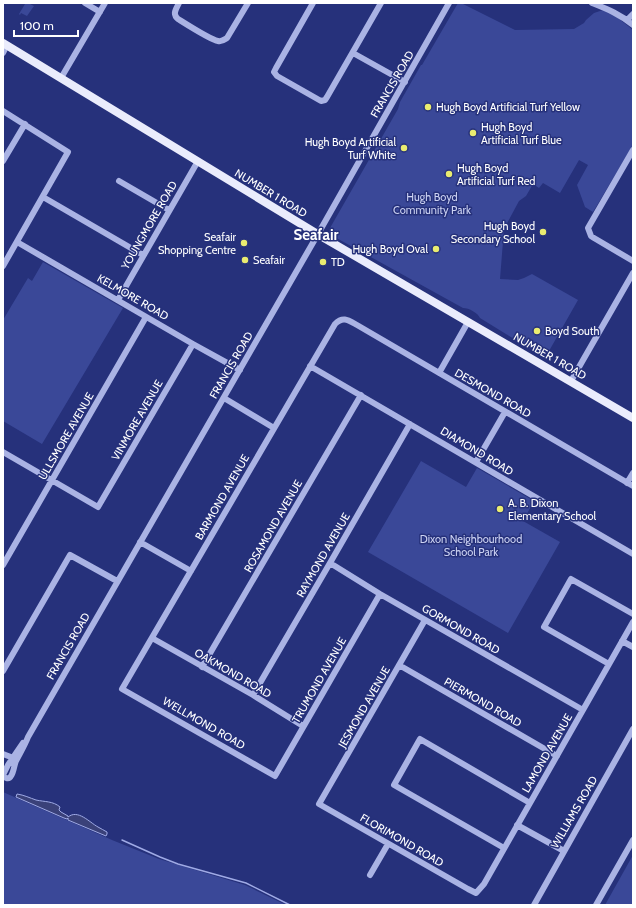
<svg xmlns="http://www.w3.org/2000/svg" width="636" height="908" font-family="Cabin,sans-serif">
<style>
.green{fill:#3a4898}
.water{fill:#3a4179;stroke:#9faae5}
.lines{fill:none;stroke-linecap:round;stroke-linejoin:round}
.stream{stroke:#9faae5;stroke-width:1.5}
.minor{stroke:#aab3e4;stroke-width:6}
.major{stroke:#eaecfc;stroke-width:8}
.poi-dot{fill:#eaec70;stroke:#26317b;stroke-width:1.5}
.labels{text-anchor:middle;stroke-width:3;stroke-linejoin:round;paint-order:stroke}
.street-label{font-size:11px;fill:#fff;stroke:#26317b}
.poi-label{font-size:11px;fill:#fff;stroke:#26317b;text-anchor:start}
.park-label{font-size:11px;fill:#cdd3f3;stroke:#26317b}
.district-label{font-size:15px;font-weight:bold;fill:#fff;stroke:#26317b}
</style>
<rect width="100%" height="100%" fill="#26317b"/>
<!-- green -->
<path class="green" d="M 23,3 L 28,3 L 34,6 L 27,16 L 21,13 L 20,15 L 19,14 L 25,4 Z
M 458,3 L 461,3 L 515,30 L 574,29 L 584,23 L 586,20 L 594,13 L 603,10 L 608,10 L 633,30 L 633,145 L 593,212 L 585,207 L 577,185 L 588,165 L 579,160 L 560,193 L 543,183 L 539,188 L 533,184 L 526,196 L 519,201 L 504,229 L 500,279 L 518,280 L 524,278 L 532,274 L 578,300 L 545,358 L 480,318 C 478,313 469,308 463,308 L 331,235 L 329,232 L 330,228 L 398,109 L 400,102 L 421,65 L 422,65 Z
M 43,262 L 123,308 L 42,444 L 3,421 L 3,320 L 28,278 L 32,281 Z
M 421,461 L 466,487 L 477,468 L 534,501 L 523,521 L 560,542 L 508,633 L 368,552 Z
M 3,792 L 112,840 L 159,859 L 245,885 L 286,905 L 3,905 Z
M 633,855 L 633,905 L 605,905 Z"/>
<!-- water -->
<path class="water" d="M 17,794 C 24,795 30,798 36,800 C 45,802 53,801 60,807 L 59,810 L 61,812 L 68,816 L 68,817 C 78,809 89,822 98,827 C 101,829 104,830 107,832 L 107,834 L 106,836 L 68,820 L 68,818 L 67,819 L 64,818 L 16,797 Z"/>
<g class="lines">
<!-- stream -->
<path class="stream" d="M 122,840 L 160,857 L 178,864 L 246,883 L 290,905"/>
<!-- minor -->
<path class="minor" d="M 85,3 L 100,12
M 179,3 C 176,9 172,14 178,19 C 186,24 211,40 218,41 C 222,42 224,40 227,38 L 248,3
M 313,3 L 276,68 L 274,72 L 277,76 L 321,101 L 325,100 L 327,97 L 381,3
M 592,3 C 607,9 620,14 633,25
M 627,20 L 633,14
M 3,53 L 7,45
M 353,53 L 405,82
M 61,78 L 105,3
M 3,111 L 68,152 L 3,266
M 633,150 L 588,228 L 591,236 L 594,238 L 633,261
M 3,161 L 25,124
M 119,181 L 169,210
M 43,197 L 143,255
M 17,242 L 193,344 L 240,370
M 118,300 L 198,161
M 310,366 L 633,554
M 439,373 L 468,322
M 571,381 L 633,273
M 224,398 L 274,428
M 3,452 L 98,507 L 193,344
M 476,462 L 505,412
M 627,483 L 633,473
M 140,542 L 191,571
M 330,563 L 380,594 L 583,710
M 3,565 L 146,317
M 380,594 L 275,776 L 122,689 L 335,324 C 343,316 348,320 357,325 L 633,486
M 425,620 L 319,804 L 468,889 L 476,893 L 484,884 L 633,622
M 152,638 L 253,695 L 303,726
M 622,641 L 633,647
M 609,664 L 544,627 L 571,579 L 633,614
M 399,665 L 557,756
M 202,667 L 361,395
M 3,671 L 70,555 L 117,581
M 253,695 L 330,563 L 410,424
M 3,754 L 16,759
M 3,775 L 8,765 L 23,743
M 3,776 C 5,778 9,780 11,776 C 14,772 14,765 16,761 C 20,753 25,745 28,737 L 318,234 L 449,3
M 517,825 L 564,851
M 504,848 L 394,785 L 420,739 L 530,803
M 370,875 L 388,844
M 534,905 L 633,729
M 596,905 L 633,840"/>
<!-- major -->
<path class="major" d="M 3,43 L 324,238 L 633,418"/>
</g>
<!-- markers -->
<g class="poi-dot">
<circle cx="428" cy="107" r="4"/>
<circle cx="473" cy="133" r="4"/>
<circle cx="404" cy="148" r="4"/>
<circle cx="449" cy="174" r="4"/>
<circle cx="543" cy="232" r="4"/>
<circle cx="244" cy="243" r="4"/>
<circle cx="436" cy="249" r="4"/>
<circle cx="245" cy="260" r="4"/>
<circle cx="323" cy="262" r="4"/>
<circle cx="537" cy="331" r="4"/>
<circle cx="500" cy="509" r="4"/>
</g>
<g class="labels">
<!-- street labels -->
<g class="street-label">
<text transform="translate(392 84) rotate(-60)" y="4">FRANCIS ROAD</text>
<text transform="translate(271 193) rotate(31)" y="4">NUMBER 1 ROAD</text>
<text transform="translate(149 225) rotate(-60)" y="4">YOUNGMORE ROAD</text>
<text transform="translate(133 297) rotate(30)" y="4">KELMORE ROAD</text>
<text transform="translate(550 356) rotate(30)" y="4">NUMBER 1 ROAD</text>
<text transform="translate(231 365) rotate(-60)" y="4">FRANCIS ROAD</text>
<text transform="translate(493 393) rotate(30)" y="4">DESMOND ROAD</text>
<text transform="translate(137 420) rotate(-60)" y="4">VINMORE AVENUE</text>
<text transform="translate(66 436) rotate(-60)" y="4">ULLSMORE AVENUE</text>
<text transform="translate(477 451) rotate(31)" y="4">DIAMOND ROAD</text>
<text transform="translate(222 497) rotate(-60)" y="4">BARMOND AVENUE</text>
<text transform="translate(273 526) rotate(-60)" y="4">ROSAMOND AVENUE</text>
<text transform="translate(323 555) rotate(-60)" y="4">RAYMOND AVENUE</text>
<text transform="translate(461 629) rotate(30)" y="4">GORMOND ROAD</text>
<text transform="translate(68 646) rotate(-60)" y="4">FRANCIS ROAD</text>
<text transform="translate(233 673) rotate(30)" y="4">OAKMOND ROAD</text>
<text transform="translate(319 680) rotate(-60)" y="4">TRUMOND AVENUE</text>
<text transform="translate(483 702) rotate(30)" y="4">PIERMOND ROAD</text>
<text transform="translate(364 707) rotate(-60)" y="4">JESMOND AVENUE</text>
<text transform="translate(204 723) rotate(30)" y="4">WELLMOND ROAD</text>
<text transform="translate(547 753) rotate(-60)" y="4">LAMOND AVENUE</text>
<text transform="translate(574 812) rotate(-60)" y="4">WILLIAMS ROAD</text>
<text transform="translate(402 840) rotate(30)" y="4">FLORIMOND ROAD</text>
</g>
<!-- poi labels -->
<g class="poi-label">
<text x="436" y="111">Hugh Boyd Artificial Turf Yellow</text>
<text x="481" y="131">Hugh Boyd<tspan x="481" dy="13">Artificial Turf Blue</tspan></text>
<text x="396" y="146" text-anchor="end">Hugh Boyd Artificial<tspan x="396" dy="13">Turf White</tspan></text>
<text x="457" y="172">Hugh Boyd<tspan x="457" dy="13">Artificial Turf Red</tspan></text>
<text x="535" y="230" text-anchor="end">Hugh Boyd<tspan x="535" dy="13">Secondary School</tspan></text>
<text x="236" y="241" text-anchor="end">Seafair<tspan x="236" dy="13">Shopping Centre</tspan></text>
<text x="428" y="253" text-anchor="end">Hugh Boyd Oval</text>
<text x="253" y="264">Seafair</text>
<text x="331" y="266">TD</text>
<text x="545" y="335">Boyd South</text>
<text x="508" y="507">A. B. Dixon<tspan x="508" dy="13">Elementary School</tspan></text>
</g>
<!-- park labels -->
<g class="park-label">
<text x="432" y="201">Hugh Boyd<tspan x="432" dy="13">Community Park</tspan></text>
<text x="471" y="543">Dixon Neighbourhood<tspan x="471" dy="13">School Park</tspan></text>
</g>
<!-- district labels -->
<g class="district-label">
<text x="316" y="240">Seafair</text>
</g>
</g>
<!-- border -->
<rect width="636" height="908" fill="none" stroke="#ffffff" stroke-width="8"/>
<!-- scale -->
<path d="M14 30v6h64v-6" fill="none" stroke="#ffffff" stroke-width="2"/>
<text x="20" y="30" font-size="12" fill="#ffffff" stroke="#26317b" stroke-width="3" paint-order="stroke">100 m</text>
</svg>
